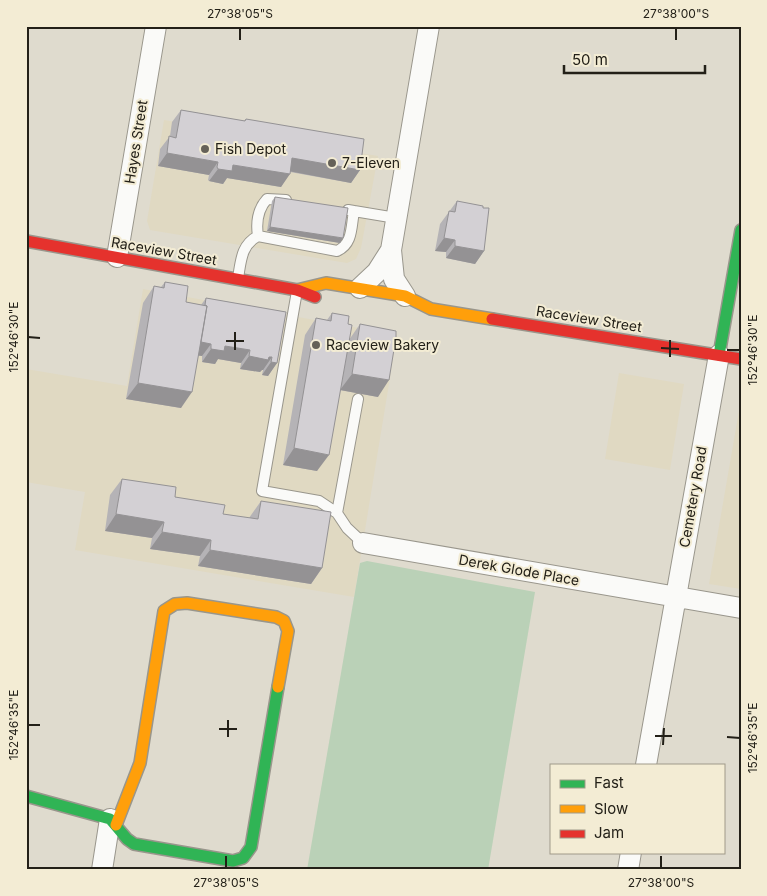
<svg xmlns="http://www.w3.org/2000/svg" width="767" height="896" font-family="Inter,sans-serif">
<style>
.built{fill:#e0d9c2}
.green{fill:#bad1b7}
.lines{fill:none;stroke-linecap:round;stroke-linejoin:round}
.lane-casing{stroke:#99968c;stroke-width:12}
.street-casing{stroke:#99968c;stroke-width:22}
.fast-casing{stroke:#99968c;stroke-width:14}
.slow-casing{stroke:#99968c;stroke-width:14}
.jam-casing{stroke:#99968c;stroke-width:14}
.lane{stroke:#fafaf8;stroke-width:10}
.street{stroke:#fafaf8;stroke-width:20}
.fast{stroke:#30b455;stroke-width:11}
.slow{stroke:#ff9f0a;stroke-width:11}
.jam{stroke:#e5322d;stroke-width:11}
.wall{fill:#b5b3b6}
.shaded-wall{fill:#949294}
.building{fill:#d3d0d4;stroke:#949294}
.ticks{fill:none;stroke:#232018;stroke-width:2}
.poi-dot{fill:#656158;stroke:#f3ecd4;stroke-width:2}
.labels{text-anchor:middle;stroke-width:4;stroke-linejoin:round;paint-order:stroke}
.street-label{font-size:14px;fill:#232018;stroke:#f3ecd4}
.poi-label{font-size:14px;fill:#232018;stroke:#f3ecd4;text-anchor:start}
.neatline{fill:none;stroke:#232018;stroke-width:2}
.ticks-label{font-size:12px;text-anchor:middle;fill:#232018}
</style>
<rect width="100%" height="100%" fill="#dfdbce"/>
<!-- built -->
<path class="built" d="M 164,120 L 378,156 L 361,248 L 356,259 L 347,263 L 150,230 L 147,221 Z
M 143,289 L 397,335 L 354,597 L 75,550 L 85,492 L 26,482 L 26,369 L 127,386 Z
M 619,373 L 684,384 L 670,470 L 605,459 Z
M 741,399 L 741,589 L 709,584 Z"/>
<!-- green -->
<path class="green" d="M 367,561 L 535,592 L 488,870 L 307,870 L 360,563 Z"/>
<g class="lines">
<defs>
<path id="lane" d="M 348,210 L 396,218
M 258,236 C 256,223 258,209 267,199 L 286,200
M 238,278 C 241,261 241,245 258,236 L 337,251 C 353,244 351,227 354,211
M 297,291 L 262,491 L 319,501 L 337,513 L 347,528 L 363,543
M 337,513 L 358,399"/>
<path id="street" d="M 117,257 L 156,26
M 360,288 L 377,272 L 391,250
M 405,296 L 394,279 L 391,250 L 429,26
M 363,543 L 741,608
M 646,765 L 719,355
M 102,870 L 110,819
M 628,870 L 631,852"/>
<path id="fast" d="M 719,355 L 741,230
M 26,796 L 110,819 L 127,839 L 134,844 L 233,861 L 243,858 L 251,847 L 278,687"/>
<path id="slow" d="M 297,290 L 326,283 L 405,296 L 431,309 L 492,319
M 116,825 L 140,763 L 164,611 L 175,604 L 187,603 L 276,617 L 284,621 L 288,631 L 278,687"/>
<path id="jam" d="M 26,241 L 297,290 L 315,297
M 492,319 L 741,359"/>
</defs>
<!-- lane casing -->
<use href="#lane" class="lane-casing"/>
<!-- street casing -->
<use href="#street" class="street-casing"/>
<!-- fast casing -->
<use href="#fast" class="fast-casing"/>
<!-- slow casing -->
<use href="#slow" class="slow-casing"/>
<!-- jam casing -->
<use href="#jam" class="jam-casing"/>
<!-- lane -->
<use href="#lane" class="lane"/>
<!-- street -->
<use href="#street" class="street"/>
<!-- fast -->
<use href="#fast" class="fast"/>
<!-- slow -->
<use href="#slow" class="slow"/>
<!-- jam -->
<use href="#jam" class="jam"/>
</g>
<!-- wall -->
<path class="wall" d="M 181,110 L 244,121 L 246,119 L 360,170 L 351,183 L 290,172 L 281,187 L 227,178 L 223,184 L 209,181 L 208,180 L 209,175 L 158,166 L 160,149 L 170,136 L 172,122 Z
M 275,197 L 340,243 L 267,231 L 272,201 Z
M 457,201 L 484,251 L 475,264 L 446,258 L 446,252 L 435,251 L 440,224 Z
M 165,282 L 186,302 L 201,305 L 206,298 L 286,312 L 277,363 L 268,376 L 262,375 L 263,370 L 262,370 L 260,372 L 240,369 L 241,363 L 218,359 L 215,364 L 202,362 L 202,356 L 198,356 L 181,408 L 126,399 L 143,303 L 154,286 L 161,287 Z
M 332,313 L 348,324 L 349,340 L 360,324 L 378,397 L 340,390 L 317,471 L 283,465 L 305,335 L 316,318 L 327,320 Z
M 122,479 L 223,514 L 249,518 L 261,501 L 322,568 L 311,584 L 198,566 L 200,556 L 150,549 L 152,538 L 105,531 L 110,495 Z"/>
<!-- shaded-wall -->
<path class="shaded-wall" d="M 167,153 L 218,162 L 209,175 L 158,166 Z
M 292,158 L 360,170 L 351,183 L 283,170 Z
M 233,165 L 290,174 L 281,187 L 227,178 L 223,184 L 209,181 L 218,169 Z
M 270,227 L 343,238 L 340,243 L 267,231 Z
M 444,238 L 455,240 L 446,252 L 435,251 Z
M 455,246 L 484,251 L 475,264 L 446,258 Z
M 199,341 L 211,344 L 202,356 L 190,354 Z
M 225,346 L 250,350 L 241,363 L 218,359 L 215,364 L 202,362 L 211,349 Z
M 249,356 L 269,357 L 272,357 L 263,370 L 262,370 L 260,372 L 240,369 Z
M 271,362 L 277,363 L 268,376 L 262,375 Z
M 352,374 L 389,380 L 378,397 L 340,390 Z
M 138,383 L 192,392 L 181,408 L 126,399 Z
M 294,448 L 329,455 L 317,471 L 283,465 Z
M 116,514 L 164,522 L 152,538 L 105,531 Z
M 162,532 L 211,540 L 200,556 L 150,549 Z
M 210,550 L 322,568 L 311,584 L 198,566 Z"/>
<!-- building -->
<path class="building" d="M 181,110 L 245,121 L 246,119 L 364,139 L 360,170 L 292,158 L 290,174 L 233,165 L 232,171 L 218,169 L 217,167 L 218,162 L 167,153 L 169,136 L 176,138 Z
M 275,197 L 348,208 L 343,238 L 270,227 Z
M 457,201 L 483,206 L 483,208 L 489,208 L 484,251 L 455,246 L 455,240 L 444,238 L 449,211 L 455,212 Z
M 165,282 L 188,286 L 186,302 L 207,306 L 192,392 L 138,383 L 154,286 L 164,288 Z
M 206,298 L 286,312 L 277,363 L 271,362 L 272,357 L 269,357 L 268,360 L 249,356 L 250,350 L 225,346 L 224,351 L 211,349 L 211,344 L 201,342 L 207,306 L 205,305 Z
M 332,313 L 349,316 L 348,324 L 352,325 L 329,455 L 294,448 L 316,318 L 331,321 Z
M 360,324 L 396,331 L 396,337 L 389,380 L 352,374 Z
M 122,479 L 176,487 L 175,497 L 225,505 L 223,514 L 258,519 L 261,501 L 331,512 L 322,568 L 210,550 L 211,540 L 162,532 L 164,522 L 116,514 Z"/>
<!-- ticks -->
<path class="ticks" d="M 240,40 L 240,28M 676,40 L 676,28M 28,337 L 40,338M 226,341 L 244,341M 661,348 L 679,349M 235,350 L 235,332M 727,350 L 740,350M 670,357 L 670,340M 28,725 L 40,725M 219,729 L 237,729M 655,736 L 672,736M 228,737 L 228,720M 727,737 L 740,738M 663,745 L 664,728M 226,868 L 226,856M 661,868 L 661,856"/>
<!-- markers -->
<g class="poi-dot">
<circle cx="205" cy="149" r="5"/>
<circle cx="332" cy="163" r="5"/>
<circle cx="316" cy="345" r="5"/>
</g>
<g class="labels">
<!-- street labels -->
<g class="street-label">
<text transform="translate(136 142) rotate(-81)" y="5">Hayes Street</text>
<text transform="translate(164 251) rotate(10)" y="5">Raceview Street</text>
<text transform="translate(589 319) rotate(9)" y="5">Raceview Street</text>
<text transform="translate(693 497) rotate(-80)" y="5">Cemetery Road</text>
<text transform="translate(519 570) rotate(10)" y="5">Derek Glode Place</text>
</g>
<!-- poi labels -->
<g class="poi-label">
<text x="215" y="154">Fish Depot</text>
<text x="342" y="168">7-Eleven</text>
<text x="326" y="350">Raceview Bakery</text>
</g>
</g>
<!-- border -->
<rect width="767" height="896" fill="none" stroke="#f3ecd4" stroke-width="55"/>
<!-- legend -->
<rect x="550" y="764" width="175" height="90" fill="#f3ecd4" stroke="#a09a89"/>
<rect x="560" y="780" width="25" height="8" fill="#30b455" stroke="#a09a89"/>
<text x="594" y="788" font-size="15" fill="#232018">Fast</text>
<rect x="560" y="805" width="25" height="8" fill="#ff9f0a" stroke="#a09a89"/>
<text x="594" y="814" font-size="15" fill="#232018">Slow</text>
<rect x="560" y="830" width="25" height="8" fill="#e5322d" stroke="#a09a89"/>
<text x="594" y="838" font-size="15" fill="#232018">Jam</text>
<!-- scale -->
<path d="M564 65v8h141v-8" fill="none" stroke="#232018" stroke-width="2.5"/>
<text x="572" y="65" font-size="15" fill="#232018" stroke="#f3ecd4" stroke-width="4" paint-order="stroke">50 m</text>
<rect x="28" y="28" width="712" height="840" class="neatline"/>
<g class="ticks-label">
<text x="240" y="18">27°38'05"S</text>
<text x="676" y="18">27°38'00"S</text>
<text transform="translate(14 337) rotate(-90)" y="4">152°46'30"E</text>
<text transform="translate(753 350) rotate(-90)" y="4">152°46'30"E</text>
<text transform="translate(14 725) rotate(-90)" y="4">152°46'35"E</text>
<text transform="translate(753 738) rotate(-90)" y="4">152°46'35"E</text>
<text x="226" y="887">27°38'05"S</text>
<text x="661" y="887">27°38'00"S</text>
</g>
</svg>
